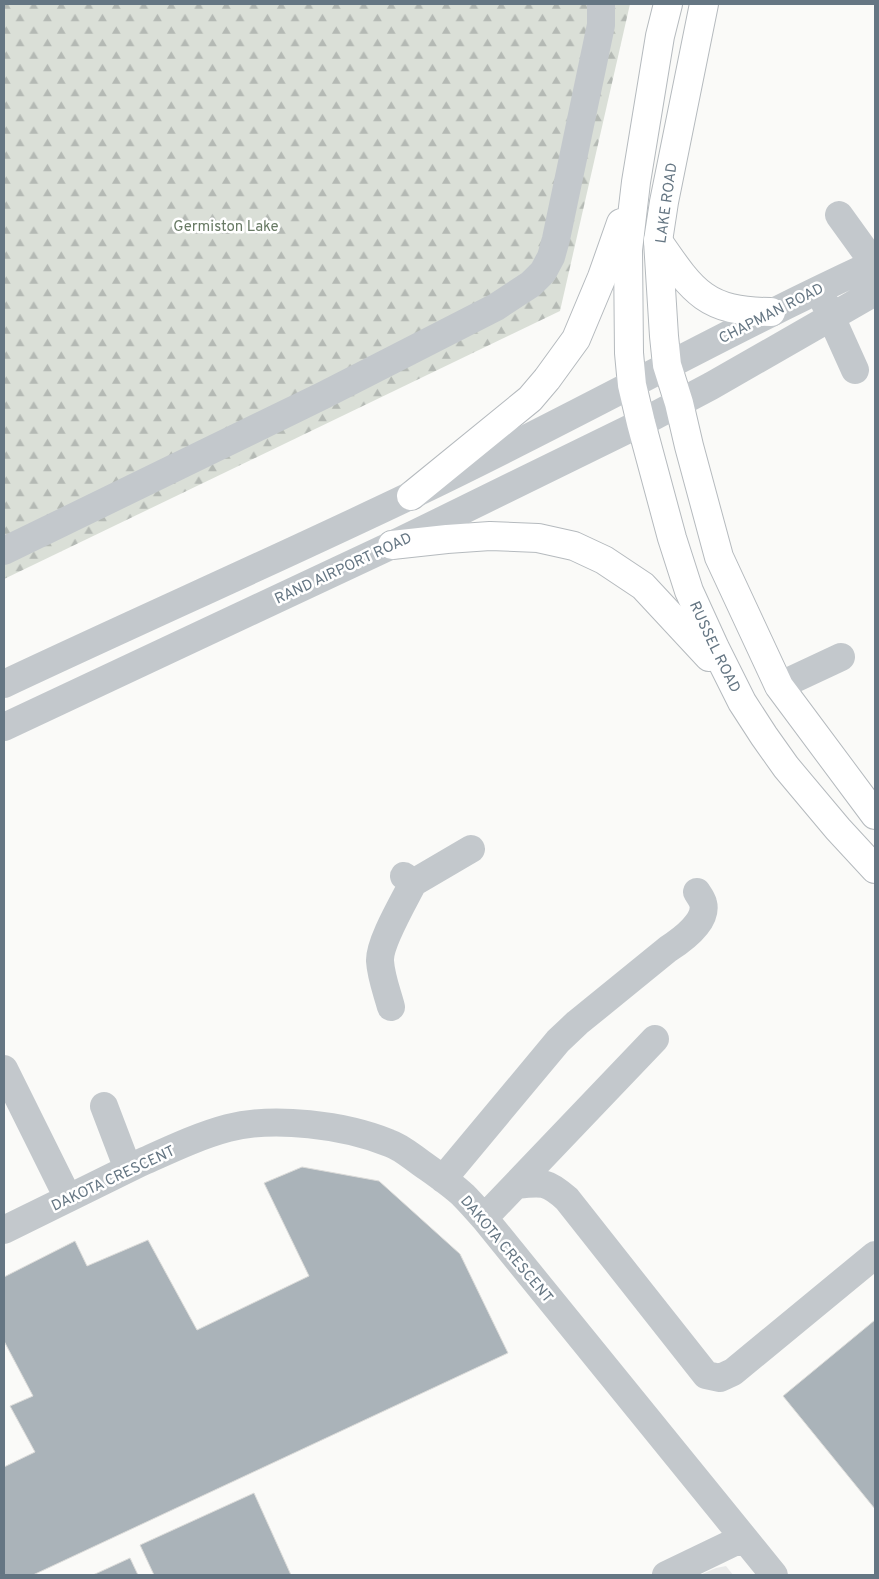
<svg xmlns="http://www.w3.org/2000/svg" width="879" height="1579" font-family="Overpass,sans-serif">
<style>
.built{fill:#e8e9e9}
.forest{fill:url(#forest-firs)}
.building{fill:#aab3b9;stroke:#dcdcda}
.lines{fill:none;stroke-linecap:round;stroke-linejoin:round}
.major-casing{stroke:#b5babe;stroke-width:30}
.minor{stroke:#c3c8cc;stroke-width:28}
.major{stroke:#fff;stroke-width:28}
.labels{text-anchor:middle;stroke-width:5;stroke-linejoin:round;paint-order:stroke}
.street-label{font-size:15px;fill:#657683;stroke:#fff}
.park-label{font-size:15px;fill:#687a64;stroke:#fff}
</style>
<defs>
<pattern id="forest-firs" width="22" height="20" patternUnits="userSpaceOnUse" patternTransform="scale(1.25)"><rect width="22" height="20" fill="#dadfd7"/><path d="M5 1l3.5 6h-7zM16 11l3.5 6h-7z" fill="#b4b9b4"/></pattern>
</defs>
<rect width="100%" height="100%" fill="#fafaf8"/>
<!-- built -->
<path class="built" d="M 726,1566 L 733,1575 L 700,1575 L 716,1568 Z"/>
<!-- forest -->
<path class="forest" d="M 4,4 L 630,4 L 560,311 L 4,579 Z"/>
<!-- building -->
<path class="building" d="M 302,1167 L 379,1181 L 460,1254 L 508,1353 L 33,1575 L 4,1575 L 4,1467 L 35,1452 L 10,1406 L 33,1396 L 4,1341 L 4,1277 L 75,1241 L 87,1266 L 148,1240 L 197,1330 L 309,1276 L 264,1183 Z
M 875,1320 L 875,1509 L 783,1396 Z
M 254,1493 L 291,1575 L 154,1575 L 140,1545 Z
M 130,1558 L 138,1575 L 93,1575 Z"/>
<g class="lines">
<defs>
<g id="major">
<path id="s1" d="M 668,4 L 660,36 L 636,182 L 628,250 L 629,353 L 632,385 L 641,423 L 672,538 L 689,591 L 715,648 L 742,702 L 764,736 L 786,767 L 838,829 L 875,869"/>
<path d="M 704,4 L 664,202 L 658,241 L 664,336 L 667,365 L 679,403 L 689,446 L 719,557 L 779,686 L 875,815"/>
<path d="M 658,241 C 693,292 706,312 771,312"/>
<path d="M 411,496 L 530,399 L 547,379 L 576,339 L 602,277 L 621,223"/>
<path d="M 392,545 L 447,539 L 490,536 L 538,538 L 574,546 L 604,560 L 643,586 L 709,657"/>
</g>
</defs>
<!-- major casing -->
<use href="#major" class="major-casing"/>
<!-- minor -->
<path class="minor" d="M 839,215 L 875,265
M 823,299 L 855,370
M 4,551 L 324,395 L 496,307 L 531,284 L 543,272 L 551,257 L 556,239 L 601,25 L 601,4
M 4,684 C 140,620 278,559 414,494 C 570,420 719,335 875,263
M 779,686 L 841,657
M 4,727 L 392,545 L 641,423 L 711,386 L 875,292
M 404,876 L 413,883 L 471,849
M 391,1007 C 387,992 381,977 380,961 C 379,943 404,901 413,883
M 4,1069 L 68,1198
M 104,1106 L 128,1169
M 443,1179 L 558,1041 L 577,1023 L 668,949 C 682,940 708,921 703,903 C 702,899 699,895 697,892
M 516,1185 C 542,1182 547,1181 567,1199 L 706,1375 L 720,1378 L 733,1372 L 875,1255
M 484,1218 L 655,1039
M 4,1230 C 49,1208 95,1185 140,1163 C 169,1150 198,1136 228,1128 C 274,1116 345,1125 389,1143 C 401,1147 411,1156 421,1163 C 435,1173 450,1183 463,1195 C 470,1202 477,1210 484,1218 L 774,1575
M 666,1575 L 743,1538"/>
<!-- major -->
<use href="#major" class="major"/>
</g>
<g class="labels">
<!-- street labels -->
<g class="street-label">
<text transform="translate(666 203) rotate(-82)" y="5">LAKE ROAD</text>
<text transform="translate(771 313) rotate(-27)" y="5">CHAPMAN ROAD</text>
<text transform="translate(343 568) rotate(-25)" y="5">RAND AIRPORT ROAD</text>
<text dy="5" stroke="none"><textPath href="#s1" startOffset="660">RUSSEL ROAD</textPath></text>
<text transform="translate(113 1178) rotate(-25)" y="5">DAKOTA CRESCENT</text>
<text transform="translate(507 1249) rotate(50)" y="5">DAKOTA CRESCENT</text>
</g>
<!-- park labels -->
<g class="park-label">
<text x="226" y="231">Germiston Lake</text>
</g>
</g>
<!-- border -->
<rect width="879" height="1579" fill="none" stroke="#657683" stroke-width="10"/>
</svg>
